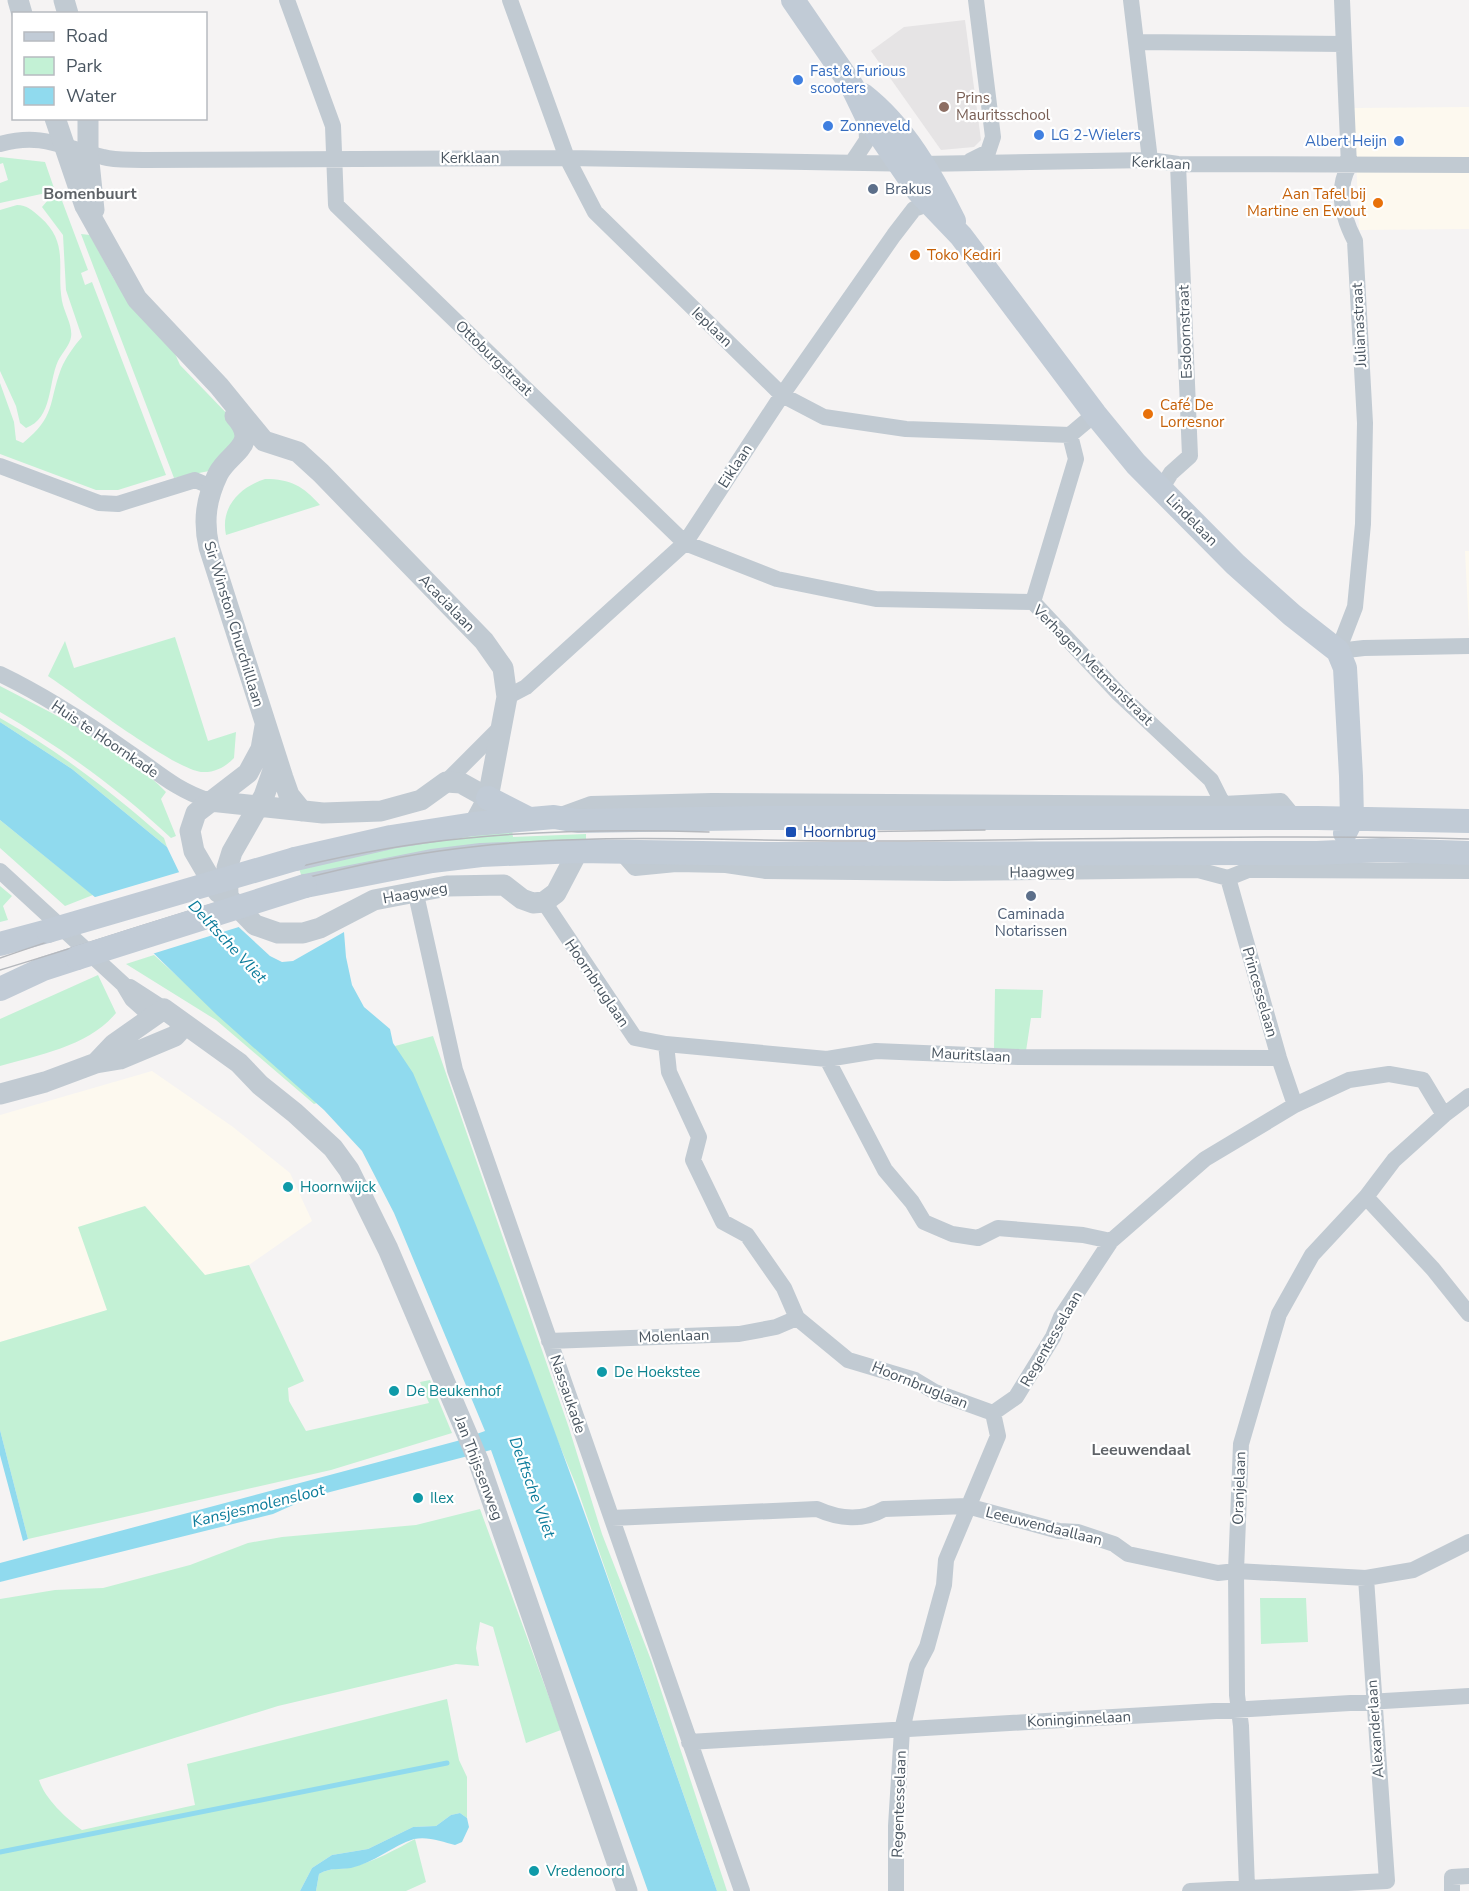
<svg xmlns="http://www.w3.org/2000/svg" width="1469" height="1891" font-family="'Nunito Sans',sans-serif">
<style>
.commercial{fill:#fdf9ef}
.education{fill:#e6e4e5}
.green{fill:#c3f1d5}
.water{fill:#90daee}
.pier{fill:#f5f3f3}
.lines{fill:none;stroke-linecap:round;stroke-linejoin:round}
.stream{stroke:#90daee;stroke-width:5}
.minor{stroke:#c1cad2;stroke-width:16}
.tertiary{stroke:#c1cad2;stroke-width:21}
.secondary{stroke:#c1cbd6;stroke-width:24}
.tram{stroke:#b5b8bd;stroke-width:1.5}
.secondary-bridge{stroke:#c1cbd6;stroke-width:24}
.shop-dot{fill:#3f7fe0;stroke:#fff;stroke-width:2}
.education-dot{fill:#8d6e63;stroke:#fff;stroke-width:2}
.service-dot{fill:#5c6f8a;stroke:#fff;stroke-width:2}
.food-dot{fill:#e8710a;stroke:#fff;stroke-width:2}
.transit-dot{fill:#1a4fb4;stroke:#fff;stroke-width:2}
.culture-dot{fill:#0f9aa8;stroke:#fff;stroke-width:2}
.labels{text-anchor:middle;stroke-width:4.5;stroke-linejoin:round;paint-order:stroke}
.shop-label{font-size:15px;fill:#366cbe;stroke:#fff;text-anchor:start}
.education-label{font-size:15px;fill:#785e54;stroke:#fff;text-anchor:start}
.street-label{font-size:15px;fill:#4a5661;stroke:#fff}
.service-label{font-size:15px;fill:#4e5e75;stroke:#fff;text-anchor:start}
.food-label{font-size:15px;fill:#c56008;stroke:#fff;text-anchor:start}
.transit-label{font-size:15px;fill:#164399;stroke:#fff;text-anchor:start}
.culture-label{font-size:15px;fill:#0d838f;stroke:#fff;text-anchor:start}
.neighbourhood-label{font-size:16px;font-weight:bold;fill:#5f6368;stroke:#fff}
.water-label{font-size:16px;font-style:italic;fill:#0c7c9b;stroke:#fff}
</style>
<rect width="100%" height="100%" fill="#f5f3f3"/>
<!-- commercial -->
<path class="commercial" d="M 1469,107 L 1469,229 L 1359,230 L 1354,108 Z
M 1465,551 L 1469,551 L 1469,630 Z
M 152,1071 L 233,1127 L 290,1173 L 312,1221 L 249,1265 L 205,1276 L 145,1206 L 79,1227 L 108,1310 L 0,1342 L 0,1115 Z"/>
<!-- education -->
<path class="education" d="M 965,20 L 981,140 L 974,147 L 941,150 L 871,51 L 904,27 Z"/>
<!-- green -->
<path class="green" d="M 0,157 L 45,162 L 55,191 L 0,203 L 0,183 L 8,180 L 3,163 L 0,164 Z
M 61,198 L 88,270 L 81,273 L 85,285 L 92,282 L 166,475 L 118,490 L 96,490 L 0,454 L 0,383 L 14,422 L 16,440 L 23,443 C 56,416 48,404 61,369 C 66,357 74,346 82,337 L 66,290 L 63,235 L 42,207 L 48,200 Z
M 17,205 C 27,205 32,210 40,217 C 70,243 56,268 62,301 C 64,312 73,326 71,337 C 70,345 62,353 58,361 C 48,383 53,418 26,428 L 20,423 L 16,406 L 0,371 L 0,210 Z
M 81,234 L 90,235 L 115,281 L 133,305 L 172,347 L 180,365 L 234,421 L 238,433 L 214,470 L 174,478 Z
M 265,479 C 291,479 303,486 320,505 L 226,535 C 220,507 240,487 265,479 Z
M 175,637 L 208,741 L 236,732 L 234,758 C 225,767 215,773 201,772 C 172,768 78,696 48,676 L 65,641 L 74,668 Z
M 0,686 C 57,716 121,746 166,792 L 161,799 L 176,836 L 171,838 C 119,789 62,748 0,712 Z
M 0,718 C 59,751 113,793 164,838 L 167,847 L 72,769 L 0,722 Z
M 0,820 L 93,895 L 65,906 L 0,848 Z
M 512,830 L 513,837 L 586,834 L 586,846 L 304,883 L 297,863 Z
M 0,886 L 12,896 L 3,906 L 8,920 L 0,922 Z
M 154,955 L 317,1103 L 314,1104 L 216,1020 L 126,964 Z
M 98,975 L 116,1013 C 89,1046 39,1055 0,1066 L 0,1019 Z
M 995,989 L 1043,990 L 1041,1018 L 1031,1018 L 1026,1051 L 994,1050 Z
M 433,1036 L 569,1428 L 602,1534 L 651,1660 L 727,1891 L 717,1891 L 576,1485 L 395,1046 Z
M 145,1206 L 205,1275 L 249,1265 L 304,1381 L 288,1388 L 289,1401 L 306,1431 L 429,1403 L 420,1382 L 430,1380 L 452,1433 L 331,1470 L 28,1539 L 0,1430 L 0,1342 L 107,1310 L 78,1227 Z
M 480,1509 L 561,1730 L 526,1743 L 493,1627 L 480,1622 L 476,1648 L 479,1666 L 456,1664 L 278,1706 L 39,1780 C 45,1799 66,1818 82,1830 L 195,1805 L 187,1764 L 447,1699 L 459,1760 L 467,1777 L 467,1818 L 460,1813 L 451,1815 L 436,1826 L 413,1827 L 368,1849 L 332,1855 L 312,1868 L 300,1891 L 0,1891 L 0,1599 L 55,1590 L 103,1588 L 190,1565 L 248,1543 L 282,1537 L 416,1525 Z
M 1260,1598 L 1306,1598 L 1308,1642 L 1261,1644 Z
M 415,1839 L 426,1882 L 406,1891 L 316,1891 L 319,1874 C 331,1867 340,1870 352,1867 C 375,1861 395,1850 415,1839 Z"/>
<!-- water -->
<path class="water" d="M 0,722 L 72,769 L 167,847 L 179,872 L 270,956 L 282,962 L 293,961 L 344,932 L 346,957 L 352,985 L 364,1007 L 390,1029 L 393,1043 L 413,1073 C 528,1340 621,1616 717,1891 L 648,1891 L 491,1450 L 311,1497 L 273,1514 L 0,1582 L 0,1563 L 457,1441 L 485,1431 L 394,1213 L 362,1151 L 324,1110 L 217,1015 L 101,902 L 0,820 Z
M 0,1430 L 28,1539 L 23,1541 L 0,1455 Z
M 460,1813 L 467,1818 L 469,1827 L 462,1842 L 455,1845 C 443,1842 428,1836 414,1839 C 392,1846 374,1863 351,1868 C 339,1870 331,1867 319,1874 L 316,1891 L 300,1891 L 312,1868 L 332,1855 L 368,1849 L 413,1827 L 436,1826 L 451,1815 Z"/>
<!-- pier -->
<path class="pier" d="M 183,871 L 242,926 L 152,954 L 92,898 Z"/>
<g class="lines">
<!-- stream -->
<path class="stream" d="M 0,1852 L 447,1763"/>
<!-- minor -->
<path class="minor" d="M 287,0 L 333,126 L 336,205 L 685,543 L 777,579 L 876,599 L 1033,602 L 1119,694 L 1211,780 L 1223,804
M 510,0 L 567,158 L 595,212 L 782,395 L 824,417 L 906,429 L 1070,435
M 1131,0 L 1150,160
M 1342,0 L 1349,166 C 1335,191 1343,218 1355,241 L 1365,423 L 1363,524 L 1355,607 L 1338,651 L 1364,648 L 1469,646
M 1136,42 L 1344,44
M 0,144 C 43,132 63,148 103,157 C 116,161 132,159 145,160 L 567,158 L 922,164 L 1150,160 L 1178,164 L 1469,165
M 853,161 L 867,140 L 866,116
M 970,161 L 988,152 L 993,137 L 976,0
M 1070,435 L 1095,414
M 0,466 L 99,503 L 118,504 L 195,480 L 214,488
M 1161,489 L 1171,473 L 1190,456 L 1178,164
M 1033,602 L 1076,459 L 1070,435
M 0,674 C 44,695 87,723 127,751 C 158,772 174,789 210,801
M 507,697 L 526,687 L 685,543 L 782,395 L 894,235 L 914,209 L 928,204
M 446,782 L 502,726
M 558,816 L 591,804 L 712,801 L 1223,804 L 1281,801 L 1295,818
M 621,852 L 635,868 L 676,864 L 726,865 L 766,871 L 946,873 L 1198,870 L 1228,878 L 1248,870 L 1469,871
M 0,871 L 123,984 L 132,999 L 152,1017
M 1228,878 L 1279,1058 L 1295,1105
M 415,890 L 455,1070 L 742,1891
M 544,902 L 635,1038 L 666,1044 L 669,1072 L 699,1137 L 693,1160 L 723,1222 L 747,1235 L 784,1288 L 797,1318 L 848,1360 L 915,1380 L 935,1392 L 993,1413
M 130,987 L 164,1009
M 666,1044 L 827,1059 L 876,1051 L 1019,1057 L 1279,1058
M 827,1059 L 885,1170 L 912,1202 L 924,1222 L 952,1234 L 978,1238 L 998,1228 L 1083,1235 L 1111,1241
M 1366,1197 L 1433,1269 L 1469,1314
M 549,1341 L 739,1334 L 776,1327 L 797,1318
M 612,1518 L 817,1509 C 839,1519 863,1521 884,1509 L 967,1506 L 1059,1531 L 1078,1532 L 1114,1544 L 1128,1554 L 1218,1573 L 1236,1571 L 1366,1578 L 1413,1570 L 1469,1542
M 689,1742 L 1469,1696
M 1247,1887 L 1241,1726 L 1237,1695 L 1236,1571 L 1241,1444 L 1279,1314 L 1312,1255 L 1366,1197 L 1394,1160 L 1444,1115 L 1469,1096
M 896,1891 L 896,1826 L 902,1730 L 917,1666 L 927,1647 L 944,1585 L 946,1560 L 998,1436 L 993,1413 L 1016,1397 L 1053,1337 L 1061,1317 L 1111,1241 L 1205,1159 L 1295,1105 L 1349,1080 L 1389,1074 L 1423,1080 L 1444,1115
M 1190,1891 L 1387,1881 L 1366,1578
M 1452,1891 L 1452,1877 L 1469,1876"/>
<!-- tertiary -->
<path class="tertiary" d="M 18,0 L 22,14
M 64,0 L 68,14
M 55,118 L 85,206 L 137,299 L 219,386 L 264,441 L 298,452 L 321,473 L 484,641 L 503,668 L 507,697 L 488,798 L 474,824
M 88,118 L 88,152 L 94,210
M 235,416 C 261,445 229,452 218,474 C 206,499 203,521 209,547 L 283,778 L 289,795 L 302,811
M 265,726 L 261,749 L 248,773 L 196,813 L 190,831 L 194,851 L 218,892 L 228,897 L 255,925 L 278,933 L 303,933 L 320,928 L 374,900 L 447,886 L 504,885 L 522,899 L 533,903 L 544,902 L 556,893 L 578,851
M 210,801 L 323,813 L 381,811 L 421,800 L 446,782 L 461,783 L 488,798
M 228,894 L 227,868 L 232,852 L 264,796 L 277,759
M 96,1063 L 114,1044 L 164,1009 L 239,1063 L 260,1085 L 295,1113 L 333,1148 L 349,1170 L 388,1249 L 478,1460 L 627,1891
M 0,1094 L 45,1082 L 96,1063 L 120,1059 L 175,1036 L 185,1025"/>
<!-- secondary -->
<path class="secondary" d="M 793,0 L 852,86 L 866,115 L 918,191 L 961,236 L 1095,414 L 1136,464 L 1235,564 L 1292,615 L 1338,651 L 1345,668 L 1351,776 L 1352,819 L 1345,833
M 863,95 C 904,127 932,176 954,221
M 488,798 L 527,818
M 295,859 L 391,837 L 474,824 L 554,817 L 578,821 L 767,818 L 1317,818 L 1469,821
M 305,886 L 432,861 L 481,855 L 578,851 L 767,854 L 1317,853 L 1382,850 L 1469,853
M 0,944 L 48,931
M 0,989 L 43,969 L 77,958"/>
<!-- tram -->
<path class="tram" d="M 832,832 L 985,830
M 0,958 C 135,912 282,862 424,843 C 519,830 614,829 709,832
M 0,970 C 144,927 291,872 439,851 C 584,830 733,842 879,841 C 1076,840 1272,834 1469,839"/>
<!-- secondary-bridge -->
<path class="secondary-bridge" d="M 48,931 L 295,859
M 77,958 L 305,886"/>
</g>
<!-- markers -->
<g class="shop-dot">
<circle cx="798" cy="80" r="6"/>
<circle cx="828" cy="126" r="6"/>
<circle cx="1039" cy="135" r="6"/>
<circle cx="1399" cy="141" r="6"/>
</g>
<circle class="education-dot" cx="944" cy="107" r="6"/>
<g class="service-dot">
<circle cx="873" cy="189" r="6"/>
<circle cx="1031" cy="896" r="6"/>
</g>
<g class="food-dot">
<circle cx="1378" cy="203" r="6"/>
<circle cx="915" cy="255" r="6"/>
<circle cx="1148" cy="414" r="6"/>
</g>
<rect class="transit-dot" x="785" y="826" width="12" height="12" rx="3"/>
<g class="culture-dot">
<circle cx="288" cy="1187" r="6"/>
<circle cx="602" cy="1372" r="6"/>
<circle cx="394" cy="1391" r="6"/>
<circle cx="418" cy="1498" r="6"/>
<circle cx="534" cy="1871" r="6"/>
</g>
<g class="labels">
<!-- shop labels -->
<g class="shop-label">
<text x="810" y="76">Fast &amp; Furious<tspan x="810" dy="17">scooters</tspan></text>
<text x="840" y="131">Zonneveld</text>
<text x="1051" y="140">LG 2-Wielers</text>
<text x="1387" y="146" text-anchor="end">Albert Heijn</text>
</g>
<!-- education labels -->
<g class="education-label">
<text x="956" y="103">Prins<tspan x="956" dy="17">Mauritsschool</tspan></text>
</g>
<!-- street labels -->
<g class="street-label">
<text x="470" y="163">Kerklaan</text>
<text transform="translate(1161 163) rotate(3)" y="5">Kerklaan</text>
<text transform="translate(1359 325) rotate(-93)" y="5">Julianastraat</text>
<text transform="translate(712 327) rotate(44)" y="5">Ieplaan</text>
<text transform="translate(1185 332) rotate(-92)" y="5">Esdoornstraat</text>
<text transform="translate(494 358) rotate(44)" y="5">Ottoburgstraat</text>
<text transform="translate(735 466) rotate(-57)" y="5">Eiklaan</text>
<text transform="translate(1192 520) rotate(45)" y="5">Lindelaan</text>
<text transform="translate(447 603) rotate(46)" y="5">Acacialaan</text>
<text transform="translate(234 624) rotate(73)" y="5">Sir Winston Churchilllaan</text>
<text transform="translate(1093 665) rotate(45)" y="5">Verhagen Metmanstraat</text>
<text transform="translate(105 739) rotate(34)" y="5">Huis te Hoornkade</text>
<text transform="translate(1042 872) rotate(-1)" y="5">Haagweg</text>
<text transform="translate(415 893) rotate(-10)" y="5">Haagweg</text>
<text transform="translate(597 983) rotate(56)" y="5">Hoornbruglaan</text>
<text transform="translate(1260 992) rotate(74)" y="5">Princesselaan</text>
<text transform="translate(971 1055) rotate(3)" y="5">Mauritslaan</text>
<text transform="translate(674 1336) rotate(-2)" y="5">Molenlaan</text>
<text transform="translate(1051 1339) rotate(-60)" y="5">Regentesselaan</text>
<text transform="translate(920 1385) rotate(22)" y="5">Hoornbruglaan</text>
<text transform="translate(568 1394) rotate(71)" y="5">Nassaukade</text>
<text transform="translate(479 1468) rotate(69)" y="5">Jan Thijssenweg</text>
<text transform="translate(1239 1488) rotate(-88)" y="5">Oranjelaan</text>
<text transform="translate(1044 1526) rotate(14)" y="5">Leeuwendaallaan</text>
<text transform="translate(1079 1719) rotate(-3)" y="5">Koninginnelaan</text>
<text transform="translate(1375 1729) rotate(-94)" y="5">Alexanderlaan</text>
<text transform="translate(899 1804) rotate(-88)" y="5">Regentesselaan</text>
</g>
<!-- service labels -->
<g class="service-label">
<text x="885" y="194">Brakus</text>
<text x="1031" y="919" text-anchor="middle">Caminada<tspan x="1031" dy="17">Notarissen</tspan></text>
</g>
<!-- food labels -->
<g class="food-label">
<text x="1366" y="199" text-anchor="end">Aan Tafel bij<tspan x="1366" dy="17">Martine en Ewout</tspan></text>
<text x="927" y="260">Toko Kediri</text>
<text x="1160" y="410">Café De<tspan x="1160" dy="17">Lorresnor</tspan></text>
</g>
<!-- transit labels -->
<g class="transit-label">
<text x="803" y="837">Hoornbrug</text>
</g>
<!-- culture labels -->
<g class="culture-label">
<text x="300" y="1192">Hoornwijck</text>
<text x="614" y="1377">De Hoekstee</text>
<text x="406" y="1396">De Beukenhof</text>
<text x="430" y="1503">Ilex</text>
<text x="546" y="1876">Vredenoord</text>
</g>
<!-- neighbourhood labels -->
<g class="neighbourhood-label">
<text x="90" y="199">Bomenbuurt</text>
<text x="1141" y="1455">Leeuwendaal</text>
</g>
<!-- water labels -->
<g class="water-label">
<text transform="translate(228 941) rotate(47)" y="6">Delftsche Vliet</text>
<text transform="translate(533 1487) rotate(70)" y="6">Delftsche Vliet</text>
<text transform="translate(258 1505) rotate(-14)" y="6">Kansjesmolensloot</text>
</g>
</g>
<!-- legend -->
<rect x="12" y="12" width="195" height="108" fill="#ffffff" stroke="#b7bbc0" stroke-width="1.5"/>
<rect x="24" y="32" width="30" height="9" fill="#c1cbd6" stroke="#b7bbc0" stroke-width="1.5"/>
<text x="66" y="42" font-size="18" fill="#4a5661">Road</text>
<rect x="24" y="57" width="30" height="18" fill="#c3f1d5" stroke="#b7bbc0" stroke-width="1.5"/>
<text x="66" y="72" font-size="18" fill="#4a5661">Park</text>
<rect x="24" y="87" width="30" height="18" fill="#90daee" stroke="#b7bbc0" stroke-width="1.5"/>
<text x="66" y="102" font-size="18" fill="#4a5661">Water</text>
</svg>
